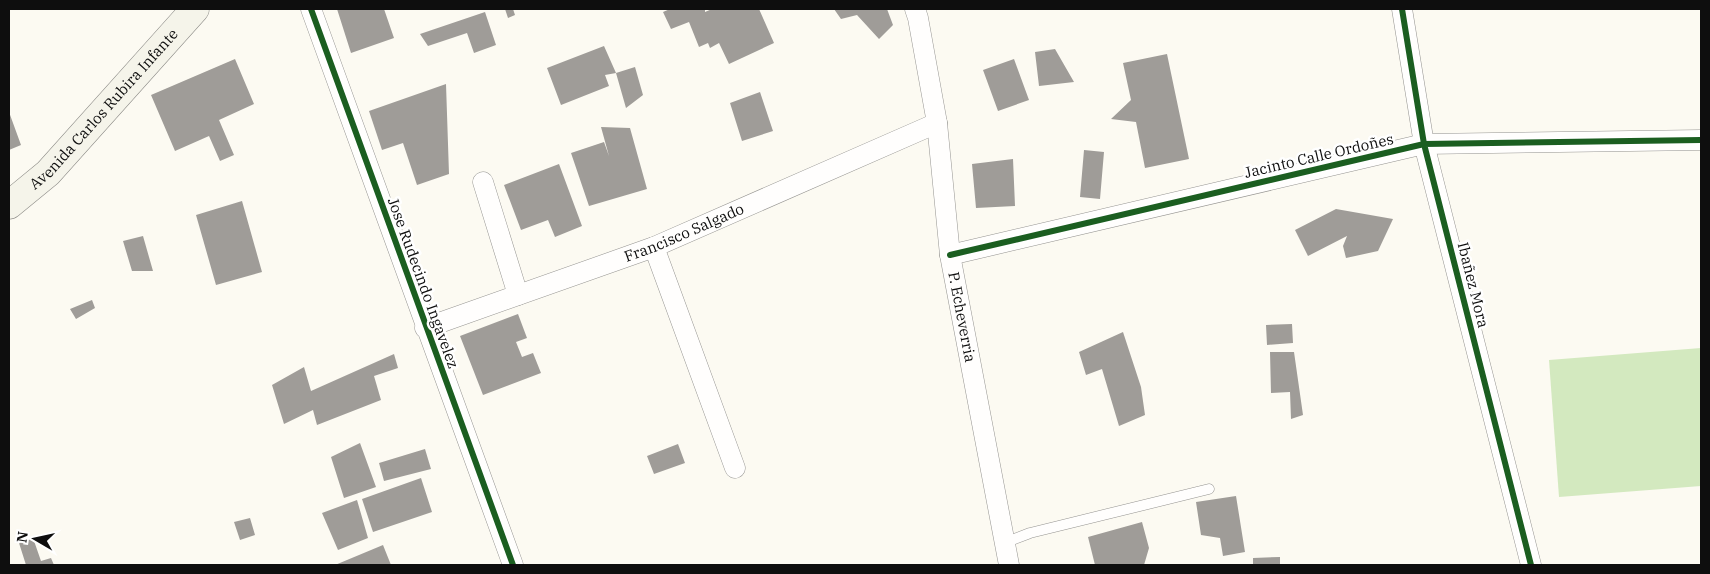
<svg xmlns="http://www.w3.org/2000/svg" width="1710" height="574" font-family="'IBM Plex Serif',serif">
<style>
.forest{fill:#d3e9bf}
.building{fill:#9f9c98}
.lines{fill:none;stroke-linecap:round;stroke-linejoin:round}
.lane-casing{stroke:#959491;stroke-width:11}
.street-casing{stroke:#959491;stroke-width:21}
.secondary-casing{stroke:#8c8b87;stroke-width:29}
.lane{stroke:#fffefd;stroke-width:10}
.street{stroke:#fffefd;stroke-width:20}
.secondary{stroke:#f5f4ea;stroke-width:28}
.cycleway-casing{stroke:#fff;stroke-width:9}
.cycleway{stroke:#1b5e20;stroke-width:6}
.labels{text-anchor:middle;stroke-width:5;stroke-linejoin:round;paint-order:stroke}
.street-label{font-size:15px;fill:#0e0e0e;stroke:#fff}
</style>
<rect width="100%" height="100%" fill="#fcfaf2"/>
<!-- forest -->
<path class="forest" d="M 1701,348 L 1701,486 L 1559,497 L 1549,360 Z"/>
<!-- building -->
<path class="building" d="M 337,9 L 384,9 L 394,38 L 351,53 Z
M 505,9 L 513,9 L 515,15 L 508,18 Z
M 670,9 L 705,9 L 705,12 L 712,9 L 759,9 L 774,43 L 729,64 L 719,43 L 710,48 L 708,43 L 699,47 L 689,22 L 671,29 L 663,12 Z
M 834,9 L 887,9 L 893,25 L 879,39 L 857,15 L 841,19 Z
M 485,12 L 496,45 L 474,53 L 467,33 L 428,46 L 420,34 Z
M 604,46 L 616,73 L 605,75 L 609,86 L 561,105 L 547,68 Z
M 1055,49 L 1074,82 L 1039,86 L 1035,52 Z
M 1167,54 L 1189,159 L 1145,168 L 1136,122 L 1111,119 L 1131,100 L 1123,63 Z
M 235,59 L 254,104 L 219,120 L 234,155 L 220,161 L 209,136 L 175,151 L 151,95 Z
M 1014,59 L 1029,100 L 998,111 L 983,70 Z
M 635,67 L 643,95 L 626,108 L 616,73 Z
M 446,84 L 449,174 L 417,185 L 403,143 L 382,150 L 369,111 Z
M 760,92 L 773,131 L 742,141 L 730,103 Z
M 9,112 L 21,145 L 9,150 Z
M 601,127 L 630,128 L 647,189 L 589,206 L 571,153 L 604,142 L 609,156 Z
M 1084,150 L 1104,152 L 1100,199 L 1080,197 Z
M 1013,159 L 1015,206 L 976,208 L 972,164 Z
M 559,164 L 582,226 L 555,237 L 548,220 L 521,230 L 504,185 Z
M 242,201 L 262,272 L 216,285 L 196,215 Z
M 1336,209 L 1393,219 L 1378,251 L 1346,258 L 1343,246 L 1347,236 L 1308,256 L 1295,230 Z
M 143,236 L 153,271 L 132,271 L 123,241 Z
M 92,300 L 95,308 L 76,319 L 70,309 Z
M 518,314 L 527,338 L 516,342 L 522,357 L 533,353 L 541,373 L 483,395 L 460,336 Z
M 1292,324 L 1293,343 L 1267,345 L 1266,325 Z
M 1123,332 L 1141,387 L 1145,415 L 1119,426 L 1102,369 L 1086,375 L 1079,352 Z
M 1270,352 L 1294,352 L 1303,415 L 1291,419 L 1290,392 L 1271,393 Z
M 394,354 L 398,368 L 374,376 L 381,400 L 317,425 L 313,410 L 284,424 L 272,385 L 304,367 L 311,391 Z
M 360,443 L 376,487 L 344,498 L 331,457 Z
M 678,444 L 685,463 L 654,474 L 647,456 Z
M 425,449 L 431,469 L 384,481 L 379,463 Z
M 421,478 L 432,512 L 373,532 L 362,499 Z
M 1236,496 L 1245,552 L 1223,556 L 1220,538 L 1201,535 L 1196,502 Z
M 357,500 L 368,538 L 338,550 L 322,513 Z
M 250,518 L 255,535 L 240,540 L 234,522 Z
M 1142,522 L 1149,548 L 1144,565 L 1095,565 L 1088,537 Z
M 33,538 L 41,561 L 51,558 L 54,565 L 26,565 L 19,543 Z
M 383,545 L 391,565 L 335,565 Z
M 1280,557 L 1280,565 L 1253,565 L 1253,558 Z"/>
<g class="lines">
<defs>
<path id="lane" d="M 1004,543 L 1030,533 L 1209,489"/>
<g id="street">
<path d="M 311,9 L 513,565"/>
<path id="s1" d="M 915,9 L 918,18 L 937,123 L 950,255 L 1009,565"/>
<path d="M 1402,9 L 1424,144 L 1531,565"/>
<path d="M 483,182 L 518,295"/>
<path d="M 654,247 L 735,468"/>
<path d="M 950,255 L 1424,144 L 1701,140"/>
<path id="s2" d="M 425,328 L 654,247 L 937,123"/>
</g>
<g id="secondary">
<path id="s3" d="M 9,205 L 48,173 L 195,9"/>
</g>
</defs>
<!-- lane casing -->
<use href="#lane" class="lane-casing"/>
<!-- street casing -->
<use href="#street" class="street-casing"/>
<!-- secondary casing -->
<use href="#secondary" class="secondary-casing"/>
<!-- lane -->
<use href="#lane" class="lane"/>
<!-- street -->
<use href="#street" class="street"/>
<!-- secondary -->
<use href="#secondary" class="secondary"/>
<defs>
<path id="cycleway" d="M 311,9 L 513,565
M 1402,9 L 1424,144 L 1531,565
M 950,255 L 1424,144 L 1701,140"/>
</defs>
<!-- cycleway casing -->
<use href="#cycleway" class="cycleway-casing"/>
<!-- cycleway -->
<use href="#cycleway" class="cycleway"/>
</g>
<g class="labels">
<!-- street labels -->
<g class="street-label">
<text dy="5" stroke="none"><textPath href="#s3" startOffset="135">Avenida Carlos Rubira Infante</textPath></text>
<text transform="translate(1319 156) rotate(-13)" y="5">Jacinto Calle Ordoñes</text>
<text dy="5" stroke="none"><textPath href="#s2" startOffset="276">Francisco Salgado</textPath></text>
<text transform="translate(423 283) rotate(70)" y="5">Jose Rudecindo Ingavelez</text>
<text transform="translate(1473 285) rotate(76)" y="5">Ibañez Mora</text>
<text dy="5" stroke="none"><textPath href="#s1" startOffset="312">P. Echeverria</textPath></text>
</g>
</g>
<!-- border -->
<rect width="1710" height="574" fill="none" stroke="#0e0e0e" stroke-width="20"/>
<!-- north arrow -->
<g transform="translate(35 539) rotate(279)" stroke="#ffffff" stroke-width="4" paint-order="stroke">
<path d="M0-4L9 19L0 12L-9 19Z" fill="#0e0e0e"/>
<text y="-8" font-size="14" font-weight="bold" text-anchor="middle" fill="#0e0e0e">N</text>
</g>
</svg>
